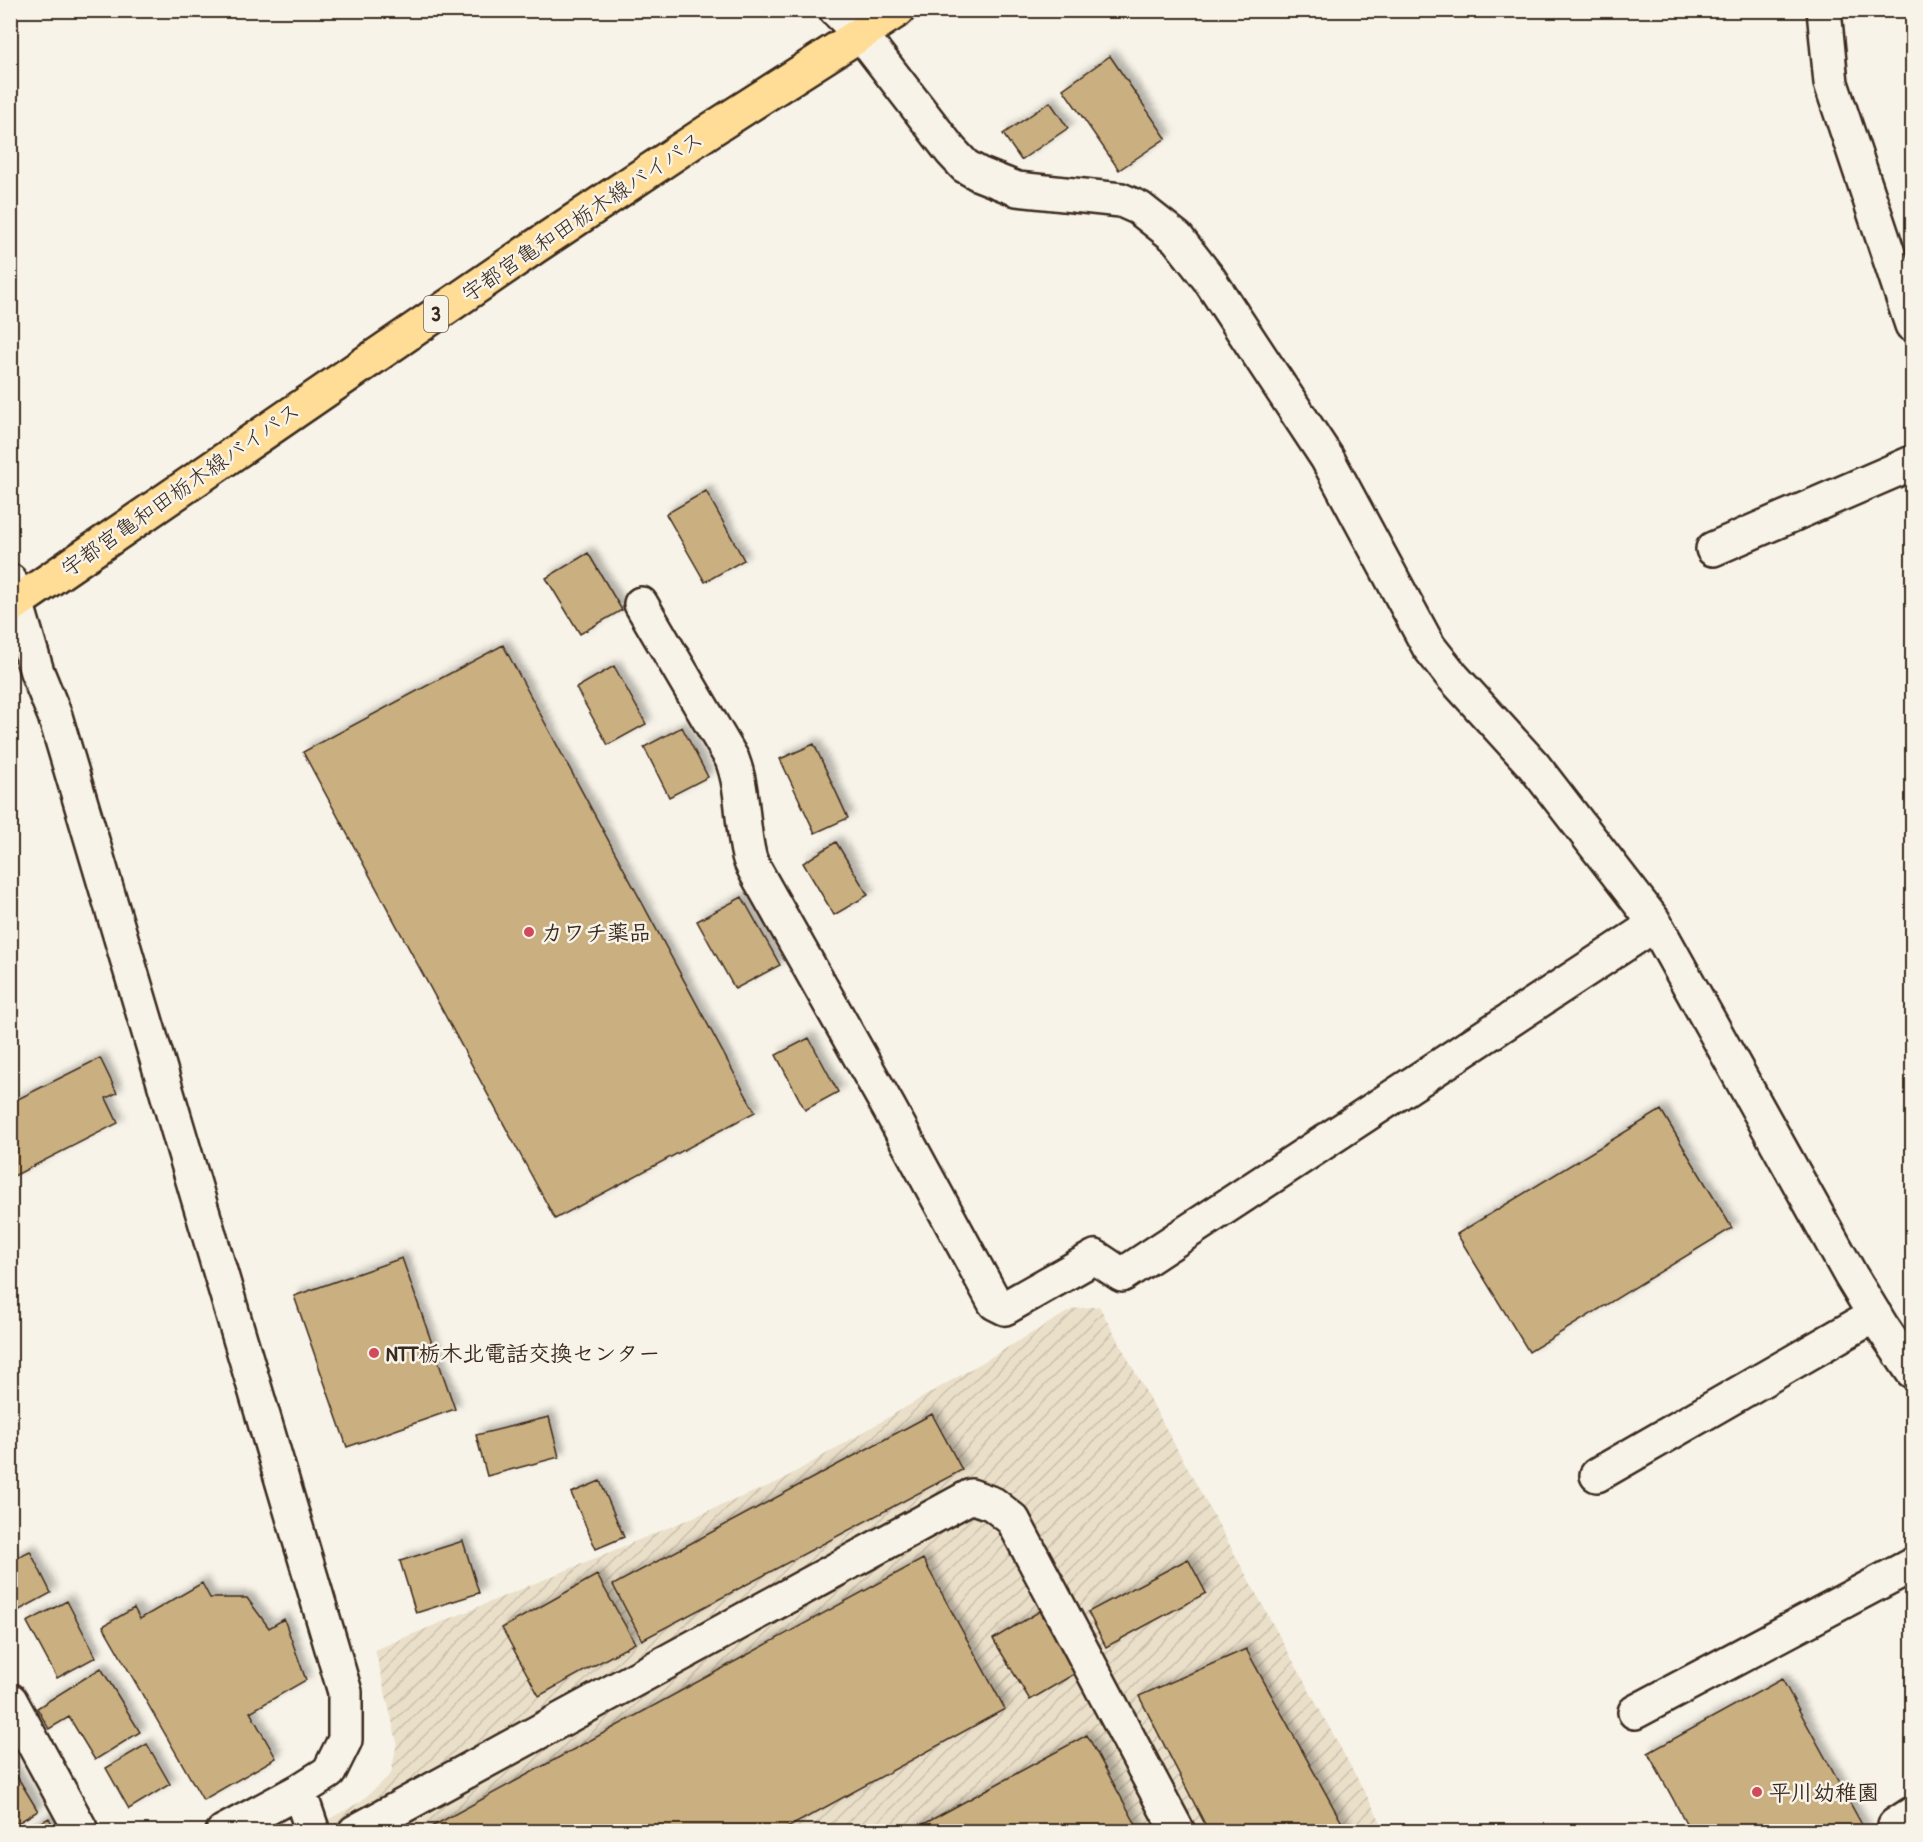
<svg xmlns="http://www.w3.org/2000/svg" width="1923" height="1842" font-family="'Patrick Hand','Klee One',sans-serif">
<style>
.industrial{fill:url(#industrial-furrows)}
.building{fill:#caaf80;stroke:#3b2a1e;stroke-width:1.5;filter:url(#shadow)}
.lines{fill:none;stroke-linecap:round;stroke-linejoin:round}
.minor-casing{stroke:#3b2a1e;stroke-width:38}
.major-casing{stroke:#3b2a1e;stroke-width:38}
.minor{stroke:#f7f3e8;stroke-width:33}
.major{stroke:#ffdd96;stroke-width:33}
.poi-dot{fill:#d1495b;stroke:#f7f3e8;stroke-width:2}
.labels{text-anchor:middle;stroke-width:5;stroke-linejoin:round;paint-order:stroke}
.shield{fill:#f7f3e8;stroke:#73665b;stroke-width:1.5}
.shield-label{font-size:21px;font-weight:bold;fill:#3b2a1e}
.street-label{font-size:22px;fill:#3b2a1e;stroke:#f7f3e8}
.poi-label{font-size:22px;font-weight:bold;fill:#3b2a1e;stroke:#f7f3e8;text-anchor:start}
</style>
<defs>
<pattern id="industrial-furrows" width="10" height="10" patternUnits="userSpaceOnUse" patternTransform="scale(1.5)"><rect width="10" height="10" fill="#eadfc9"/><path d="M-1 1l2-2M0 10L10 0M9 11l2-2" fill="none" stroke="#cac0ac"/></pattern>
<filter id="shadow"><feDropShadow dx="5.5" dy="-5.5" stdDeviation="3" flood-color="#0004"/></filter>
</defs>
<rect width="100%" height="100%" fill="#f7f3e8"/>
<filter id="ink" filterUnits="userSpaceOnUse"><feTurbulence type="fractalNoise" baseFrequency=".0167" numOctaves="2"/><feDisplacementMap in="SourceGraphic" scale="12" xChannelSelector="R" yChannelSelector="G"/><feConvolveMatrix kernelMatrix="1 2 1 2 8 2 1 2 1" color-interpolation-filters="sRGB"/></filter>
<g filter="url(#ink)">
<!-- industrial -->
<path class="industrial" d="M 1099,1306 L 1386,1831 L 306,1832 L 360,1802 L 391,1774 L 397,1742 L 375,1650 L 780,1481 L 1073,1309 Z"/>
<!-- building -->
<path class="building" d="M 1110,56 L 1166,138 L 1119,170 L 1063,89 Z
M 1050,102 L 1068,128 L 1021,160 L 1003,134 Z
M 706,491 L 744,560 L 705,582 L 666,514 Z
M 588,553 L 622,610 L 580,634 L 546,578 Z
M 503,645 L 755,1112 L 555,1219 L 303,752 Z
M 614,666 L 646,724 L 608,745 L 576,688 Z
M 682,727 L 708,777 L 669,797 L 644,747 Z
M 814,744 L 848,818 L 815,833 L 780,759 Z
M 836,842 L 868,895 L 834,915 L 803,863 Z
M 742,897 L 780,965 L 735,989 L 697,921 Z
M 809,1038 L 838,1092 L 805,1110 L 776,1055 Z
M 100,1058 L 117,1093 L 106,1098 L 118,1123 L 10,1178 L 10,1103 Z
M 1661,1110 L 1732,1228 L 1529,1352 L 1457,1234 Z
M 402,1258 L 455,1409 L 347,1447 L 294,1296 Z
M 932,1414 L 962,1470 L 642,1640 L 613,1585 Z
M 549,1417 L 559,1457 L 487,1476 L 476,1435 Z
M 600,1481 L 624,1537 L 596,1549 L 571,1493 Z
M 463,1541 L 479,1593 L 416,1613 L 400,1561 Z
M 30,1551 L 51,1593 L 12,1614 L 10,1561 Z
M 923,1559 L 1005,1709 L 780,1832 L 422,1832 Z
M 1188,1559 L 1206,1593 L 1106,1647 L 1088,1612 Z
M 597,1575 L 635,1643 L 539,1696 L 502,1628 Z
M 202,1583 L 210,1598 L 247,1598 L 269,1628 L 284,1619 L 306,1680 L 250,1712 L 276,1758 L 203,1800 L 103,1626 L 134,1608 L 140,1619 Z
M 67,1601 L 96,1657 L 57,1678 L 27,1622 Z
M 1040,1611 L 1076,1673 L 1030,1700 L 993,1639 Z
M 1246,1649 L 1347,1832 L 1209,1832 L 1139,1696 Z
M 101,1668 L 140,1732 L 95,1760 L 69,1717 L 49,1729 L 37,1708 Z
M 1782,1679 L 1866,1832 L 1691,1832 L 1648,1753 Z
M 1087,1735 L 1140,1832 L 909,1832 Z
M 147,1744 L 170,1784 L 129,1809 L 106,1768 Z
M 12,1768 L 38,1811 L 11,1827 L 10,1769 Z
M 49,1818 L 56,1832 L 24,1832 Z"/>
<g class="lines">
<defs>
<path id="minor" d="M 836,10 L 860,33 L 951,151 L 965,166 L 979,174 L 1017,189 L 1121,200 L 1139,208 L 1177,238 L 1209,279 L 1327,458 L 1429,647 L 1452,676 L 1534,766 L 1653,920 L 1851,1276 L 1882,1327 L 1912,1371
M 1824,10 L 1831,83 L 1912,325
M 1713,549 L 1912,463
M 10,581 L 37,672 L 55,716 L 345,1692 L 345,1740 L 329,1772 L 299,1791 L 223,1832
M 641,604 L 732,759 C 744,790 741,824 749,856 C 751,865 757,873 761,881 L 889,1108 L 995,1303 L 1005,1308 L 1095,1257 L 1122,1275 L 1642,933 L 1653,920
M 1597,1475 L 1875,1315
M 10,1700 L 82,1832
M 1635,1712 L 1912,1565
M 299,1791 L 313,1832
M 1895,1825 L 1912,1814
M 355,1832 L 971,1496 L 993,1504 L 1013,1520 L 1178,1832"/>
<path id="major" d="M 10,607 L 536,246 L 712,129 L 898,10"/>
</defs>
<!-- minor casing -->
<use href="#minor" class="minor-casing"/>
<!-- major casing -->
<use href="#major" class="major-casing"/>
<!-- minor -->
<use href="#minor" class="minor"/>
<!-- major -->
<use href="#major" class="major"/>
</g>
</g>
<!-- markers -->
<g class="poi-dot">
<circle cx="529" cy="932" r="6"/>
<circle cx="374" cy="1353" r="6"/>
<circle cx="1757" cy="1792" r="6"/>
</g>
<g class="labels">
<!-- shield labels -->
<rect class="shield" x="424" y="296" width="24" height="36" rx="4.5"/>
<g class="shield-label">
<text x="436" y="321">3</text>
</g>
<!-- street labels -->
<g class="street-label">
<text transform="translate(582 216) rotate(-34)" y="8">宇都宮亀和田栃木線バイパス</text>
<text transform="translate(180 489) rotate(-35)" y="8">宇都宮亀和田栃木線バイパス</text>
</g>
<!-- poi labels -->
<g class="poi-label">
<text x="541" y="940">カワチ薬品</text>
<text x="386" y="1361">NTT栃木北電話交換センター</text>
<text x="1769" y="1800">平川幼稚園</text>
</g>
</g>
<!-- margin -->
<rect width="1923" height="1842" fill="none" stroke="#f7f3e8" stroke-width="36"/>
<rect x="18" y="18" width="1887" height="1806" fill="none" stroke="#3b2a1e" stroke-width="2" filter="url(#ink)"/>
</svg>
